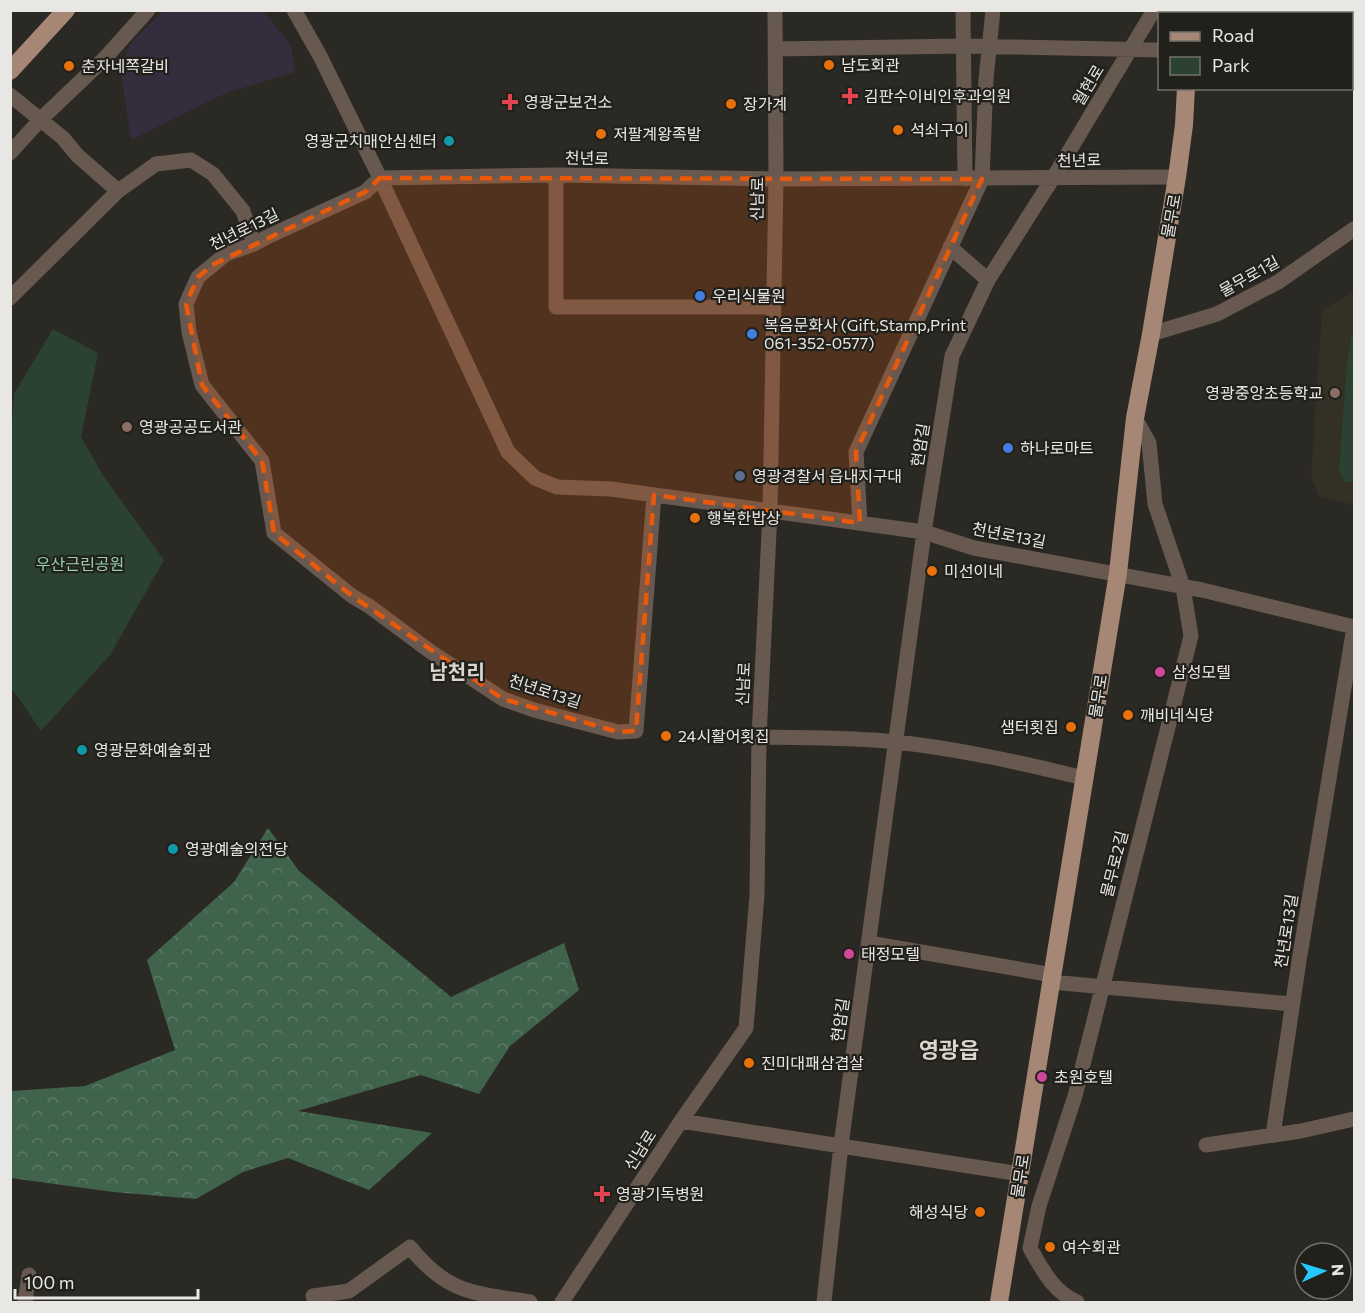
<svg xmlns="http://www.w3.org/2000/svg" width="1365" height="1313" font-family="Commissioner,'Noto Sans KR',sans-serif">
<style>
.commercial{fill:#342d3d}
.built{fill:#333025}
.forest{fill:url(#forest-crowns)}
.park{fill:#2b4233}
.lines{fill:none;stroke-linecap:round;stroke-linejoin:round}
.minor{stroke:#685950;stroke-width:15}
.major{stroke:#a68775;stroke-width:18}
.marked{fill:#e8590c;fill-opacity:0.2;stroke:#e8590c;stroke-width:4.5;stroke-dasharray:12 8;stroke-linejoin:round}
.food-dot{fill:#e8710a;stroke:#21201b;stroke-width:2}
.health-dot{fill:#e0444e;stroke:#21201b;stroke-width:2}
.culture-dot{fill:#0f9aa8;stroke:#21201b;stroke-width:2}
.shop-dot{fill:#3f7fe0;stroke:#21201b;stroke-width:2}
.education-dot{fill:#8d6e63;stroke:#21201b;stroke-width:2}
.service-dot{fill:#5c6f8a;stroke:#21201b;stroke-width:2}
.hotel-dot{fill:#d1479c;stroke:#21201b;stroke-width:2}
.labels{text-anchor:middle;stroke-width:4.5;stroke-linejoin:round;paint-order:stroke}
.poi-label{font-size:16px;fill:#e8e7e4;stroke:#21201b;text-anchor:start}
.street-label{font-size:16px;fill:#e8e7e4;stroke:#21201b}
.park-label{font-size:16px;fill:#95d2aa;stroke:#21201b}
.quarter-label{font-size:20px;font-weight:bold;fill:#d7d5ce;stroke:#21201b}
.district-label{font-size:22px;font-weight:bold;fill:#d7d5ce;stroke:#21201b}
</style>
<defs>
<pattern id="forest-crowns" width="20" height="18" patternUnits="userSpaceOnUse" patternTransform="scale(1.5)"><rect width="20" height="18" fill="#40634c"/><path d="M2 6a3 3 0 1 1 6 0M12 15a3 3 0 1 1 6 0" fill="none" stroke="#5c7966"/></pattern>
</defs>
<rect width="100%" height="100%" fill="#2b2924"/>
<!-- commercial -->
<path class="commercial" d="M 163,11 L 263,11 L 291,45 L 295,72 L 226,93 L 131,140 L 121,73 L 129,45 Z"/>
<!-- built -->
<path class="built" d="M 1354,291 L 1354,505 L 1319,496 L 1311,477 L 1322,310 Z"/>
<!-- forest -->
<path class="forest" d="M 268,828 L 299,871 L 451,997 L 564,943 L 579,990 L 510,1046 L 479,1094 L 421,1075 L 298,1111 L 432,1133 L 369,1190 L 288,1158 L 243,1172 L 196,1199 L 113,1192 L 11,1178 L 11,1091 L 85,1086 L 175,1050 L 147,960 L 234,882 Z"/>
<!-- park -->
<path class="park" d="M 53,329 L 98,353 L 81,437 L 104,477 L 164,560 L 110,655 L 41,731 L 16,694 L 11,690 L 10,452 L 14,394 Z
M 1351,337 L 1354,337 L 1354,482 L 1345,482 L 1339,471 L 1347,364 Z"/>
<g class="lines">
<!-- minor -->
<path class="minor" d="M 294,10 L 320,56 L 380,178 L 556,175 L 776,179 L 1177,177
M 963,10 L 965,179
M 775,49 L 963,46 L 1160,50
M 10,95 L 63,138 L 77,155 L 118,191
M 10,153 L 40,120 L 105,58 L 148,10
M 556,175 L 556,307 L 773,307
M 950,247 L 988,280
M 10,298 L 118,191 L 156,164 L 191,160 L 213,174 L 243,211 L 254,244
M 1151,334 L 1217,314 L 1278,282 L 1354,229
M 654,495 L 636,731 L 618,732 L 534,710 L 503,699 L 431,652 L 369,606 L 352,596 L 274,533 L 262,461 L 202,385 L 189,332 L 186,304 L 198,277 L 226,254 L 254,244 L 269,236 L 365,192 L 380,178 L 508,452 L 535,478 L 557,487 L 611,489 L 924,532 L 974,548 L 1202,590 L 1354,627
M 860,523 L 856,452 L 982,179 L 986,79 L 993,10
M 759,737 C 805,738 850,737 896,742 C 960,749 1022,763 1084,778
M 869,943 L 1053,975
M 1051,982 L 1292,1004
M 681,1121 L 1020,1174
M 1273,1135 L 1299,961 L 1354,627
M 1206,1145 L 1301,1131 L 1354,1119
M 313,1296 L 349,1291 L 410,1247 C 447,1294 475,1293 530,1302
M 25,1302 L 29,1275
M 562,1302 L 681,1121 L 746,1028 L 757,895 L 759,737 L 770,512 L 776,179 L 775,10
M 824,1302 L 841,1145 L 924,532 L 952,356 L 988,280 L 1053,178 L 1154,10
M 1077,1302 C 1053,1292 1042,1269 1030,1248 L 1039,1206 L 1075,1096 L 1191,636 L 1183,587 L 1155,504 L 1149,443 L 1135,418"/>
<!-- major -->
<path class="major" d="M 1185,10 L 1186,14
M 10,71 L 66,10
M 999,1302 L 1118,573 L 1135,418 L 1151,334 L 1177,177 L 1184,125 L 1186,88"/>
</g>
<!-- marked area -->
<path class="marked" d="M 380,178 L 982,179 L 856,452 L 860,523 L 654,495 L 636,731 L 618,732 L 503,699 L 352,596 L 274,533 L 262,461 L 202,385 L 186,304 L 198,277 L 212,265 L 365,192 Z"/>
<!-- markers -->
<g class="food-dot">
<circle cx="829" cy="65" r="6"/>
<circle cx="69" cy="66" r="6"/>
<circle cx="731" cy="104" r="6"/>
<circle cx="898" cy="130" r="6"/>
<circle cx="601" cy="134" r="6"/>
<circle cx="695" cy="518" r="6"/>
<circle cx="932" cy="571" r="6"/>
<circle cx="1128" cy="715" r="6"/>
<circle cx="1071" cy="727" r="6"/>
<circle cx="666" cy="736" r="6"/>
<circle cx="749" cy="1063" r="6"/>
<circle cx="980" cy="1212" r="6"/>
<circle cx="1050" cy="1247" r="6"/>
</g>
<g class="health-dot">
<path d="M847 87h6v6h6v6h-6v6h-6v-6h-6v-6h6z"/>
<path d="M507 93h6v6h6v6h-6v6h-6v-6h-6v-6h6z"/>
<path d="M599 1185h6v6h6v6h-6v6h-6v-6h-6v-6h6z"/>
</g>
<g class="culture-dot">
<circle cx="449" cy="141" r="6"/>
<circle cx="82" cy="750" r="6"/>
<circle cx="173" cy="849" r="6"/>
</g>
<g class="shop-dot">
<circle cx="700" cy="296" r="6"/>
<circle cx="752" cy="334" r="6"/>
<circle cx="1008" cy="448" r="6"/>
</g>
<g class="education-dot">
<circle cx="1335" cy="393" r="6"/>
<circle cx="127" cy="427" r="6"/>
</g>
<circle class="service-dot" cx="740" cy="476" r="6"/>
<g class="hotel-dot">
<circle cx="1160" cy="672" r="6"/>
<circle cx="849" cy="954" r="6"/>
<circle cx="1042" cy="1077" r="6"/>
</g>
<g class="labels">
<!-- poi labels -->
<g class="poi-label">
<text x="841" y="71">남도회관</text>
<text x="81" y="72">춘자네쪽갈비</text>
<text x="864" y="102">김판수이비인후과의원</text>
<text x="524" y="108">영광군보건소</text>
<text x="743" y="110">장가계</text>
<text x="910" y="136">석쇠구이</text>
<text x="613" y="140">저팔계왕족발</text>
<text x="437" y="147" text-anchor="end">영광군치매안심센터</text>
<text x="712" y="302">우리식물원</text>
<text x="764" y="331">복음문화사 (Gift,Stamp,Print<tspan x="764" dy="18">061-352-0577)</tspan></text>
<text x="1323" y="399" text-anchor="end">영광중앙초등학교</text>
<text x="139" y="433">영광공공도서관</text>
<text x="1020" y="454">하나로마트</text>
<text x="752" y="482">영광경찰서 읍내지구대</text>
<text x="707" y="524">행복한밥상</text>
<text x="944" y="577">미선이네</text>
<text x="1172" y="678">삼성모텔</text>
<text x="1140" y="721">깨비네식당</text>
<text x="1059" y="733" text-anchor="end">샘터횟집</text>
<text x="678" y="742">24시활어횟집</text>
<text x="94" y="756">영광문화예술회관</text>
<text x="185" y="855">영광예술의전당</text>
<text x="861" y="960">태정모텔</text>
<text x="761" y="1069">진미대패삼겹살</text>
<text x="1054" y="1083">초원호텔</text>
<text x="616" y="1200">영광기독병원</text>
<text x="968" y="1218" text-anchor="end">해성식당</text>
<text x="1062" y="1253">여수회관</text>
</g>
<!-- street labels -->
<g class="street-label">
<text transform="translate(1088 85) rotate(-59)" y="6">월현로</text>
<text transform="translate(587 158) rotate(1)" y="6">천년로</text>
<text transform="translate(1079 160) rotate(-1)" y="6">천년로</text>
<text transform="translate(757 199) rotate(-89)" y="6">신남로</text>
<text transform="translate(1171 216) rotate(-80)" y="6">물무로</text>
<text transform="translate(244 229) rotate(-26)" y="6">천년로13길</text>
<text transform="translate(1249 276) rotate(-29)" y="6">물무로1길</text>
<text transform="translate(920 445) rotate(-81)" y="6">현암길</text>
<text transform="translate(1009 535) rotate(11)" y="6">천년로13길</text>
<text transform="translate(743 684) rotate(-87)" y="6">신남로</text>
<text transform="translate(545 691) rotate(18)" y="6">천년로13길</text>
<text transform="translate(1098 696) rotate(-81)" y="6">물무로</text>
<text transform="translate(1114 864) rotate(-76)" y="6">물무로2길</text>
<text transform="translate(1286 931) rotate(-81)" y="6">천년로13길</text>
<text transform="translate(840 1020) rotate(-82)" y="6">현암길</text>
<text transform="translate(640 1150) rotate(-57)" y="6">신남로</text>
<text transform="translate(1020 1176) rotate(-81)" y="6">물무로</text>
</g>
<!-- park labels -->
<g class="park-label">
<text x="80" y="570">우산근린공원</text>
</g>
<!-- quarter labels -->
<g class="quarter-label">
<text x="457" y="679">남천리</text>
</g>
<!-- district labels -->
<g class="district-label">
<text x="949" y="1058">영광읍</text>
</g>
</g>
<!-- border -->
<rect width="1365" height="1313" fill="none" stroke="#e8e7e4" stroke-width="24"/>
<!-- legend -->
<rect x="1158" y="12" width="195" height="78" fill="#21201b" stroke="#71706b" stroke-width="1.5"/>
<rect x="1170" y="32" width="30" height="9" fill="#a68775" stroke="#71706b" stroke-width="1.5"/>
<text x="1212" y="42" font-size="18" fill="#e8e7e4">Road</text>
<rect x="1170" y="57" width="30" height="18" fill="#2b4233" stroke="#71706b" stroke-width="1.5"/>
<text x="1212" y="72" font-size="18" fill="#e8e7e4">Park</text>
<!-- north arrow -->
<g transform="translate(1323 1271) rotate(86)"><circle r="28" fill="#21201b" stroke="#71706b" stroke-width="1.5"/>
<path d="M0-4.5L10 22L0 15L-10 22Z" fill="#26c9fe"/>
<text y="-9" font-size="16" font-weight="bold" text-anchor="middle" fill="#e8e7e4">N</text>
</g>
<!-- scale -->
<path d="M15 1289v9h183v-9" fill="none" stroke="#e8e7e4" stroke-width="3"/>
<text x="24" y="1289" font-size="18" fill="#e8e7e4" stroke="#21201b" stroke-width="4.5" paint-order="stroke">100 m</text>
</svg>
